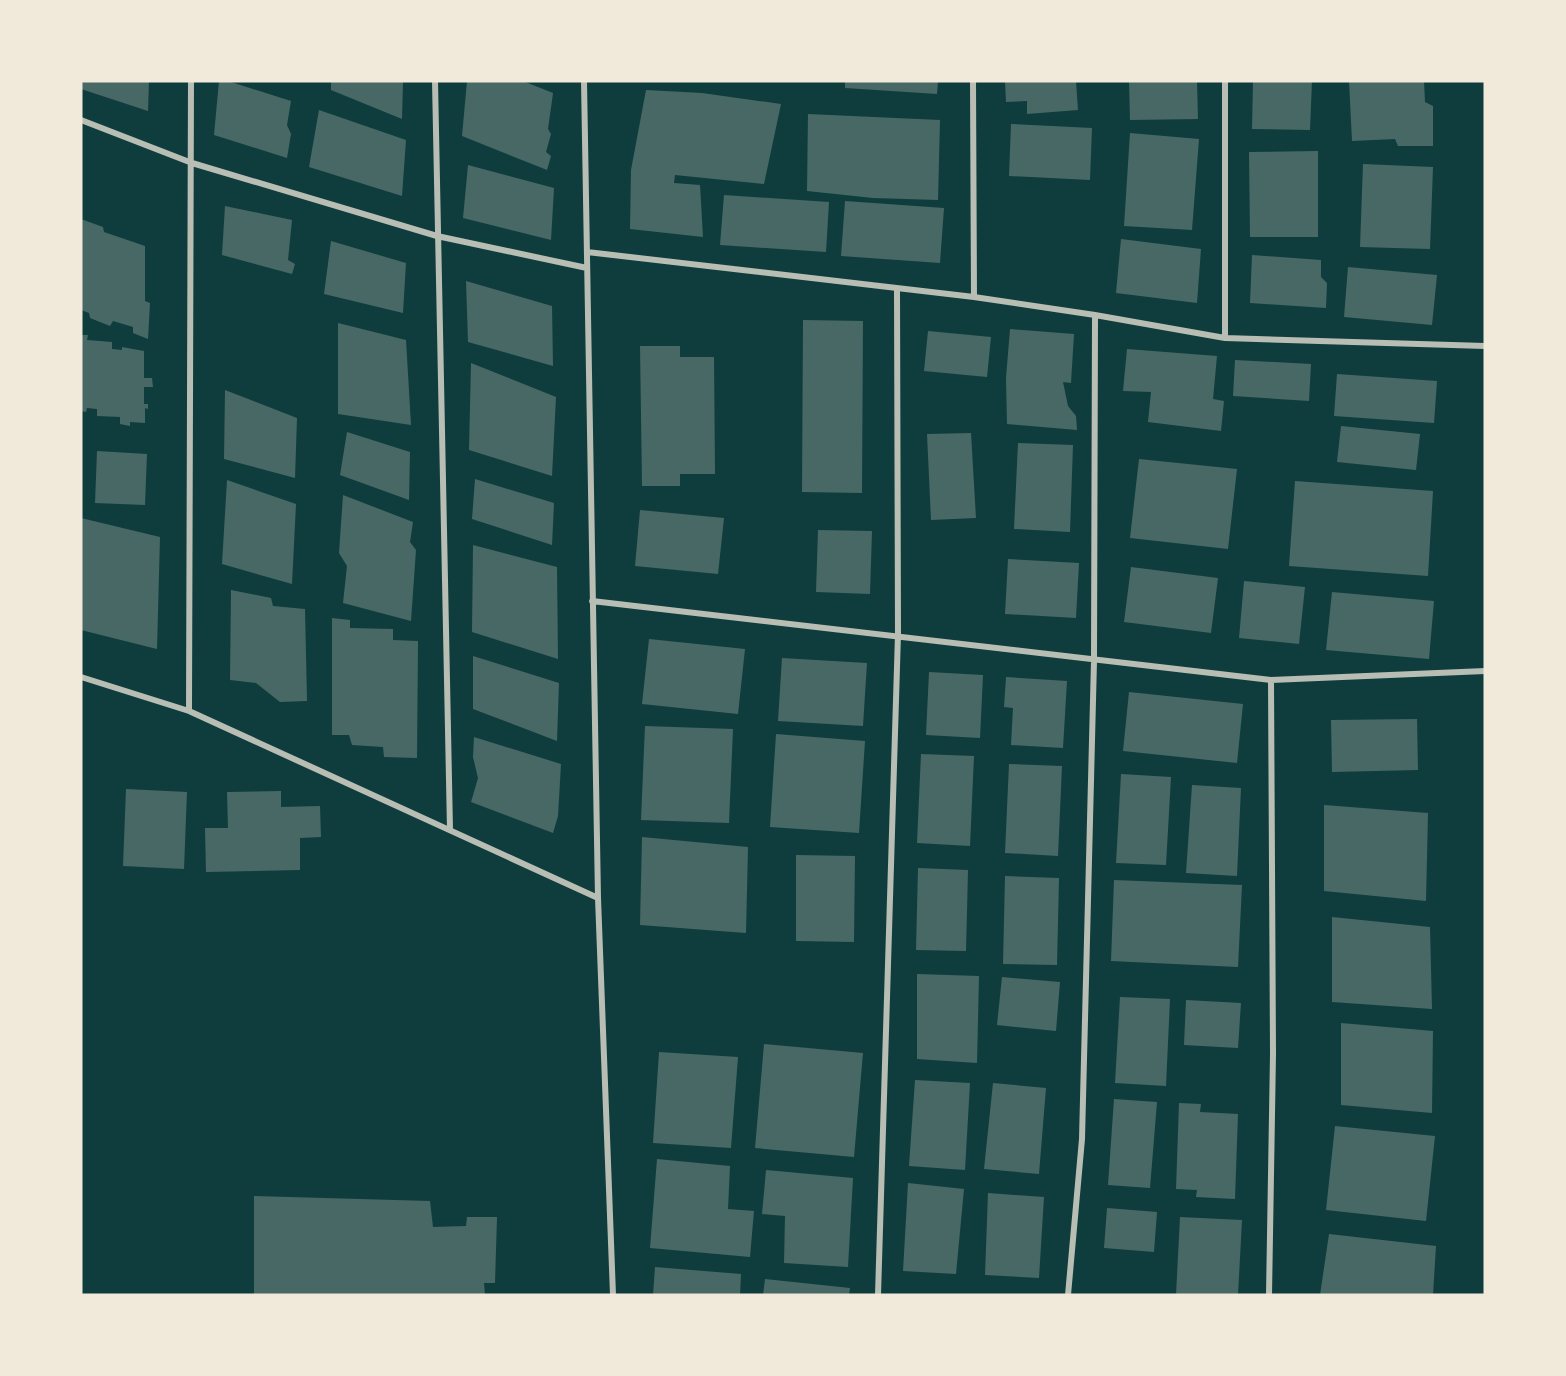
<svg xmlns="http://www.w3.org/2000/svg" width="1566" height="1376" font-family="Raleway,sans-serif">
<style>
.building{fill:#486865}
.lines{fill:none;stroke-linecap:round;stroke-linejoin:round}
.minor{stroke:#b8beb3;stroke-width:6}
</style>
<rect width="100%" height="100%" fill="#0f3d3e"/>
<!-- building -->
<path class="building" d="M 81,81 L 149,81 L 148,111 L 81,89 Z
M 219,81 L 228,81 L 291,101 L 287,125 L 291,134 L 287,158 L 214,135 Z
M 331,81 L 403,81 L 402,119 L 331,90 Z
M 467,81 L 523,81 L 553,93 L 548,129 L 551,134 L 546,152 L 551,156 L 547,170 L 462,136 Z
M 845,81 L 938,81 L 937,94 L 845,88 Z
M 1005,81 L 1076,81 L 1078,110 L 1027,114 L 1027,101 L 1006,102 Z
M 1129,81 L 1197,81 L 1198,119 L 1130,120 Z
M 1253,81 L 1312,81 L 1310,130 L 1252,129 Z
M 1349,81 L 1424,81 L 1425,102 L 1433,106 L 1433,146 L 1398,146 L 1395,139 L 1352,141 Z
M 646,90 L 702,93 L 781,104 L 764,184 L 675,175 L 674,183 L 700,185 L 703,237 L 630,229 L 631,170 Z
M 319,110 L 406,140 L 402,196 L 309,167 Z
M 808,114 L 940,120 L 938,200 L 873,198 L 807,191 Z
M 1011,124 L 1092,128 L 1090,180 L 1009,176 Z
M 1130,133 L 1199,139 L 1192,230 L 1124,226 Z
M 1318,151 L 1318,237 L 1250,237 L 1249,152 Z
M 1363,164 L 1433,167 L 1430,249 L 1360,247 Z
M 468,165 L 554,188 L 551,240 L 463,218 Z
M 724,195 L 829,202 L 826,252 L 720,245 Z
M 845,201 L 944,208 L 940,263 L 841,256 Z
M 225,206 L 292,220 L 288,260 L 295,264 L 292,274 L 222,255 Z
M 81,219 L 103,227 L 104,232 L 145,246 L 145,301 L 150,303 L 148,339 L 133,333 L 133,327 L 113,321 L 110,326 L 90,318 L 89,313 L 81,310 Z
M 1121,239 L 1201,249 L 1197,303 L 1116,293 Z
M 331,241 L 406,263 L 403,313 L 324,294 Z
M 1252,255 L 1321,260 L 1321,277 L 1327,283 L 1326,308 L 1250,303 Z
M 1348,267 L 1437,275 L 1432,325 L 1344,317 Z
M 466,281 L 552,306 L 553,366 L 468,342 Z
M 803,320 L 863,321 L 862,493 L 802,492 Z
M 338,323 L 406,340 L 411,425 L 338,414 Z
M 1010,329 L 1074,334 L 1071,383 L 1063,382 L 1068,406 L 1076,416 L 1077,430 L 1007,424 L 1006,378 Z
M 928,331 L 991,337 L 987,377 L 924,371 Z
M 81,335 L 88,335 L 87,340 L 112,342 L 112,349 L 122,350 L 122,347 L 144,351 L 144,378 L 152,378 L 153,387 L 144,387 L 144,404 L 148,404 L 148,409 L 145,408 L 145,423 L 130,422 L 130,426 L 120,424 L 120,417 L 97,416 L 97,409 L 87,408 L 86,412 L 81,411 Z
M 640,346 L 680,346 L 680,357 L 714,357 L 715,474 L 680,474 L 680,486 L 642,486 Z
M 1127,349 L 1217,356 L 1213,399 L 1224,401 L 1221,431 L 1148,422 L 1151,392 L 1123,391 Z
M 1235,360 L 1311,364 L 1309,401 L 1233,396 Z
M 471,363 L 556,397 L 552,476 L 469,450 Z
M 1337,374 L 1437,381 L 1434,423 L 1334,416 Z
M 225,390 L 297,418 L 295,478 L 224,459 Z
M 1341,426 L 1420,434 L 1416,470 L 1337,462 Z
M 347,432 L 410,452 L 409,500 L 340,475 Z
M 971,433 L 976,518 L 931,520 L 927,434 Z
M 1018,443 L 1073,445 L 1070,532 L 1014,529 Z
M 97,451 L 147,454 L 145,505 L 95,503 Z
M 1139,459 L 1237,469 L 1228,549 L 1130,538 Z
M 475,479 L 554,503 L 552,545 L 472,519 Z
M 227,480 L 296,504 L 292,584 L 222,564 Z
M 1295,481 L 1433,491 L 1428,576 L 1289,566 Z
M 343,495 L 413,522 L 410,542 L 416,550 L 411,621 L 343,603 L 347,566 L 339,553 Z
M 640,510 L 724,518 L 718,574 L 635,566 Z
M 81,518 L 160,537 L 157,649 L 81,630 Z
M 818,530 L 872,531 L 870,594 L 816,592 Z
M 473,545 L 557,567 L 558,659 L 472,632 Z
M 1008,559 L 1079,563 L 1076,618 L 1005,614 Z
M 1131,567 L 1218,578 L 1211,633 L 1124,622 Z
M 1244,581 L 1305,587 L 1299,644 L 1239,638 Z
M 231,590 L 271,598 L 273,606 L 305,609 L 307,701 L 280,702 L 256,683 L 230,680 Z
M 1332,592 L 1434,601 L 1429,659 L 1326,650 Z
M 332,618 L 350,620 L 350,628 L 393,629 L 393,640 L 418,641 L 417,758 L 384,757 L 383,747 L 352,745 L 349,735 L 332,735 Z
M 649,639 L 745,649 L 738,714 L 642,704 Z
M 473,656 L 559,683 L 557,741 L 473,709 Z
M 782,658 L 867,663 L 863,726 L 778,721 Z
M 929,672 L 983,675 L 980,738 L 926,735 Z
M 1006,677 L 1067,681 L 1063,748 L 1011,745 L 1013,708 L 1004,707 Z
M 1129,692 L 1243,704 L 1237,763 L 1123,751 Z
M 1417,719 L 1418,770 L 1332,772 L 1331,720 Z
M 645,726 L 733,729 L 729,823 L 641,820 Z
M 776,734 L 865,741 L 859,833 L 770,827 Z
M 474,737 L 561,764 L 558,816 L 553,833 L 471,802 L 478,778 L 473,757 Z
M 921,754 L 974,756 L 970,846 L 917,843 Z
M 1009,764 L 1062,766 L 1058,856 L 1005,853 Z
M 1121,774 L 1171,777 L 1166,865 L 1116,863 Z
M 1192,785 L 1241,788 L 1237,876 L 1186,873 Z
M 126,789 L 187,792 L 184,869 L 123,866 Z
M 281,791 L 281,807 L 320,806 L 321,837 L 300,838 L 300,870 L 206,872 L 205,828 L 228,828 L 227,792 Z
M 1324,805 L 1428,813 L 1426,901 L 1324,891 Z
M 642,837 L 748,847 L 746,933 L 640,925 Z
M 796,855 L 855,856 L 854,942 L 796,941 Z
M 918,868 L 968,870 L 966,951 L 916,950 Z
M 1005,876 L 1059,878 L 1057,965 L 1003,964 Z
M 1114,880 L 1242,885 L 1238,967 L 1111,961 Z
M 1332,917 L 1430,927 L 1432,1009 L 1332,1002 Z
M 917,974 L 979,976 L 977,1063 L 917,1059 Z
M 1002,977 L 1060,982 L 1056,1031 L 997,1025 Z
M 1120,997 L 1170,999 L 1166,1086 L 1115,1083 Z
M 1186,1000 L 1241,1003 L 1238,1048 L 1184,1045 Z
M 1341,1023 L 1433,1031 L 1432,1113 L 1341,1105 Z
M 764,1044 L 863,1053 L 854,1157 L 755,1148 Z
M 659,1052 L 738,1057 L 731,1148 L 653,1143 Z
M 915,1080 L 970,1083 L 965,1170 L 909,1166 Z
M 993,1083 L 1046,1088 L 1039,1174 L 984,1169 Z
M 1114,1099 L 1157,1102 L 1150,1188 L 1108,1185 Z
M 1179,1103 L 1201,1104 L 1200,1112 L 1238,1114 L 1235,1199 L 1196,1197 L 1197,1190 L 1176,1189 Z
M 1335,1126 L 1435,1136 L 1426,1221 L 1326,1210 Z
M 657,1159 L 730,1166 L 728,1209 L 754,1211 L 750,1257 L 650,1248 Z
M 766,1170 L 853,1178 L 848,1267 L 784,1263 L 785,1216 L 762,1214 Z
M 908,1183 L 964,1189 L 956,1274 L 903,1271 Z
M 988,1193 L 1044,1197 L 1039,1278 L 985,1275 Z
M 254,1196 L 430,1201 L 433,1227 L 466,1226 L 467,1217 L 497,1217 L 495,1283 L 484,1283 L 485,1295 L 254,1295 Z
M 1107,1208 L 1157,1212 L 1154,1252 L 1104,1248 Z
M 1180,1217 L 1242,1220 L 1238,1295 L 1176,1295 Z
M 1329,1234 L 1436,1246 L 1433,1295 L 1320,1295 Z
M 655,1267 L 741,1274 L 740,1295 L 653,1295 Z
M 765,1279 L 850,1288 L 849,1295 L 763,1295 Z"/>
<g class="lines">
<!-- minor -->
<path class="minor" d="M 435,81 L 450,830
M 584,81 L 598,898 L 613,1295
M 973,81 L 974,297
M 81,120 L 192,163 L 437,236 L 587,268
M 587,252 L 974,297 L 1095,315 L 1225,338 L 1485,346
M 1225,338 L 1225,81
M 592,601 L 1271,680 L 1485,671
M 81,677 L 189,711 L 598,898
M 189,711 L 191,81
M 878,1295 L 898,634 L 897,289
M 1068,1295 L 1082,1139 L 1094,661 L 1095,315
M 1269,1295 L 1273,1054 L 1271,680"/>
</g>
<!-- border -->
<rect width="1566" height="1376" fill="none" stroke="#f1e9da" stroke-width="165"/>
</svg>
